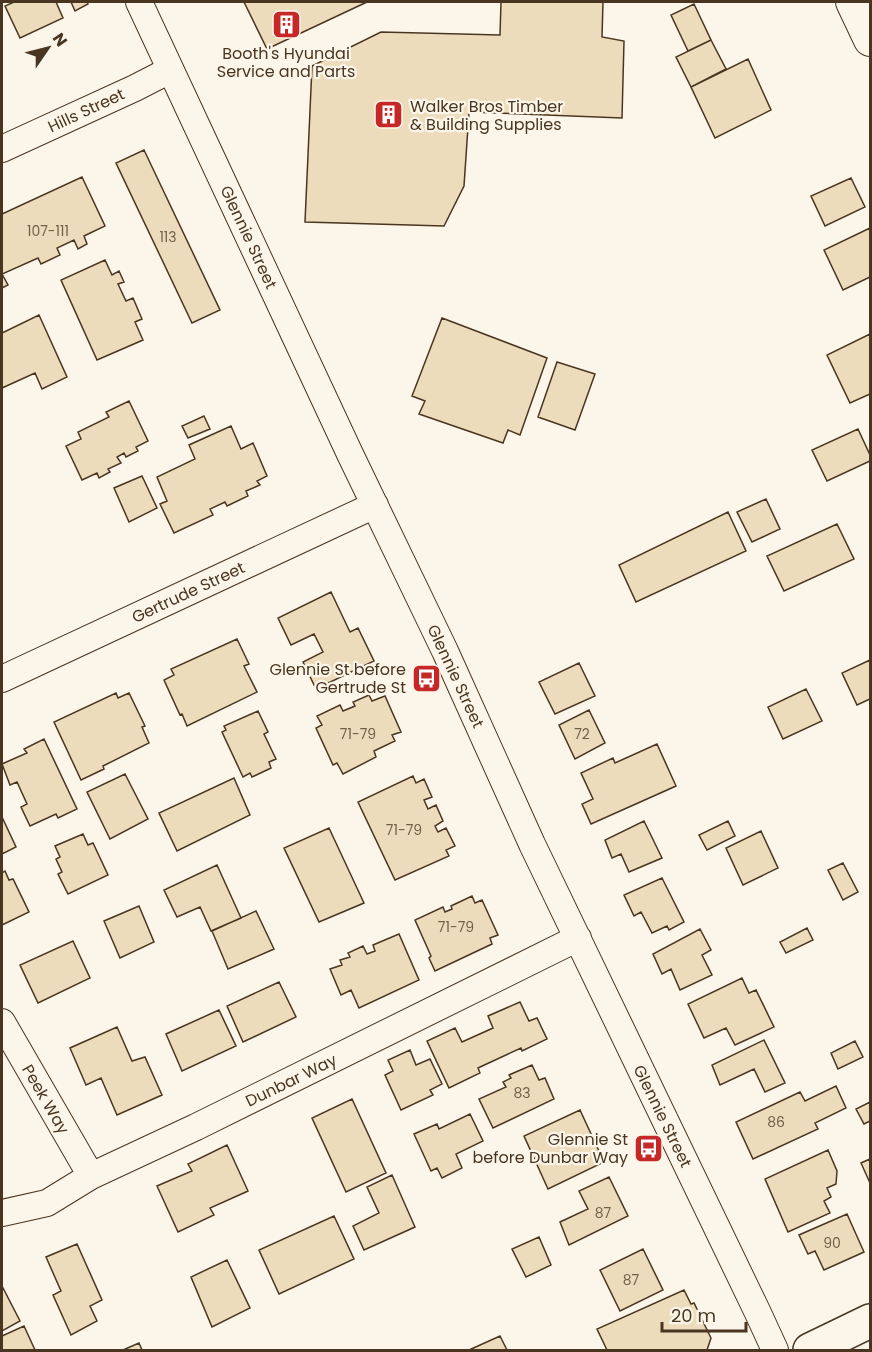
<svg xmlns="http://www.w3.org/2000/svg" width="872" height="1352" font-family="Poppins,sans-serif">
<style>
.building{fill:#ecdcbc;stroke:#4a3520;stroke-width:1.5}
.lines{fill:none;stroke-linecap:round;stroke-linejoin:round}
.minor-casing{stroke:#4a3520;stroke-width:28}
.tertiary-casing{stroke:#4a3520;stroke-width:34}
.secondary-casing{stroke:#4a3520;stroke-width:36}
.minor{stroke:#fbf6e9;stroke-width:26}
.tertiary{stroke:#fbf6e9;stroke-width:32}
.secondary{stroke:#fbf6e9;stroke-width:33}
.labels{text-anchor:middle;stroke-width:4.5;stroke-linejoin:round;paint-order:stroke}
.number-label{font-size:14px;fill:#725f47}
.poi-label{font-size:16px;fill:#4a3520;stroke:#fbf6e9;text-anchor:end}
.street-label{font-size:16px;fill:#4a3520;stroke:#fbf6e9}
</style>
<rect width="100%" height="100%" fill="#fbf6e9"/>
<!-- building -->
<path class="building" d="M 14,2 L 56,2 L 63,18 L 20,38 L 5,6 Z
M 71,2 L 87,2 L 88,4 L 75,11 Z
M 244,2 L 367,2 L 267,49 Z
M 501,2 L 603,2 L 602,37 L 624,41 L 622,118 L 469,112 L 464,186 L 444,226 L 305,222 L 312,66 L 381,32 L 500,35 Z
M 694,4 L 711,40 L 688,51 L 671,15 Z
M 711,40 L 726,69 L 691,87 L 676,57 Z
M 748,59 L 771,110 L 715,138 L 691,87 Z
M 144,150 L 220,310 L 192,323 L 116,163 Z
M 82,177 L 105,226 L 84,236 L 87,244 L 78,249 L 74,240 L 57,248 L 60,255 L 41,264 L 38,258 L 2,274 L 8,285 L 2,288 L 2,214 Z
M 851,178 L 865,207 L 825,226 L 811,196 Z
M 870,228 L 870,277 L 843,290 L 824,250 Z
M 105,260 L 112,275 L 119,271 L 124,282 L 118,284 L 126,301 L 133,298 L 142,319 L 135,322 L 143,340 L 97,360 L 61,280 Z
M 39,315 L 67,377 L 42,389 L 35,373 L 2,388 L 2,333 Z
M 442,318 L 547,358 L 520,435 L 508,430 L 503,443 L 419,414 L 425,401 L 412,396 Z
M 870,334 L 870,394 L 850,403 L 827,355 Z
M 557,362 L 595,374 L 575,430 L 538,417 Z
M 129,401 L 148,441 L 136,447 L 138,451 L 126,457 L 124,453 L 117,457 L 121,463 L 108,469 L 110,472 L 99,478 L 97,473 L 82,480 L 66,446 L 81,439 L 78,432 L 109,417 L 106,412 Z
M 204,416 L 210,429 L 188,438 L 182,426 Z
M 231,426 L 241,449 L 253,443 L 267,476 L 257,481 L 260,485 L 246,491 L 248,496 L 227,506 L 225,502 L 210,509 L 213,515 L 174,533 L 160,504 L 167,501 L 157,477 L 195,459 L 189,445 Z
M 858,429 L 870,455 L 870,461 L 827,481 L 812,450 Z
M 142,476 L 157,508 L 129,522 L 114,488 Z
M 766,499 L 780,529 L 752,542 L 737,512 Z
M 728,512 L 746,551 L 636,602 L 619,565 Z
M 837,524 L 854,559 L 784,591 L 767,556 Z
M 331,592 L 350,632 L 358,628 L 374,661 L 316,689 L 303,662 L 323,652 L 314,634 L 291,645 L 278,618 Z
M 237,639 L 249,664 L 244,666 L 257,692 L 187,726 L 182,714 L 180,715 L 164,680 L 174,675 L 171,669 Z
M 870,660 L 870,699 L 857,705 L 842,673 Z
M 579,663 L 595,696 L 555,714 L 539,682 Z
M 806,689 L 822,721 L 783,739 L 768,707 Z
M 116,693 L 118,698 L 129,693 L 145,726 L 142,727 L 149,743 L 103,766 L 104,769 L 81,780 L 54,722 Z
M 369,695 L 372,701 L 385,696 L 401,732 L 392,735 L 395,741 L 374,751 L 376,757 L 343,774 L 337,763 L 333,765 L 316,728 L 322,725 L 317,716 L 340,705 L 343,711 L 355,706 L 353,702 Z
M 589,710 L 605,743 L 575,759 L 559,725 Z
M 258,711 L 268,732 L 264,734 L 276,759 L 269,762 L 271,768 L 252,777 L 250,773 L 243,777 L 222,732 L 226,730 L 224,726 Z
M 44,739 L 77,809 L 58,818 L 56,814 L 30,826 L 21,807 L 27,804 L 17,782 L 10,785 L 2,764 L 27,753 L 24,749 Z
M 657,744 L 676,786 L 591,824 L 582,804 L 593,799 L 581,773 L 613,758 L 615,763 Z
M 125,774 L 148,819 L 110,839 L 87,792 Z
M 413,776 L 416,783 L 424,779 L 432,797 L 424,800 L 428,809 L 436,805 L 443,821 L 435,826 L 438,832 L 446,828 L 455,846 L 446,850 L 449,856 L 395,880 L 358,802 Z
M 234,778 L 250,815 L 177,851 L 159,813 Z
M 2,817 L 16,847 L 2,854 Z
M 644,821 L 662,858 L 629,872 L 621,854 L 612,858 L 605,840 Z
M 728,821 L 735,836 L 707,850 L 699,835 Z
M 329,828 L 364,903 L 319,922 L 284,848 Z
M 761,831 L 778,868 L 743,885 L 726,848 Z
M 83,834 L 88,845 L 93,843 L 108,875 L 68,894 L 58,874 L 62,872 L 56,859 L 60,857 L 55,846 Z
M 843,863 L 858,892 L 843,900 L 828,870 Z
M 217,865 L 241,918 L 211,931 L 200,907 L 177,917 L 164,890 Z
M 5,871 L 9,880 L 13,879 L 29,912 L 2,925 L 2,873 Z
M 662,878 L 684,922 L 669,930 L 667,926 L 652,933 L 641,912 L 634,916 L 624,895 Z
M 472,896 L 475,903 L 482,900 L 498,935 L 490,938 L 492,944 L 435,971 L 429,958 L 431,956 L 415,920 L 443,907 L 445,912 L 452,909 L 451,906 Z
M 139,906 L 154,942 L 120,958 L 104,921 Z
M 256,911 L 274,949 L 228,969 L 212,931 Z
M 807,928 L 813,940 L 786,953 L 780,942 Z
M 700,929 L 711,950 L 702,955 L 712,975 L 680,990 L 671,969 L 662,974 L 653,954 Z
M 399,934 L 419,980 L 359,1008 L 351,990 L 341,995 L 330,969 L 342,965 L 340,960 L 350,957 L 348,953 L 363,946 L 367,954 L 375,951 L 373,945 Z
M 73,941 L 90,978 L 38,1003 L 20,965 Z
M 742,978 L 749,993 L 756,990 L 774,1027 L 735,1045 L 726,1028 L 704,1038 L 688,1004 Z
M 279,982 L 296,1017 L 243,1042 L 227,1006 Z
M 520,1002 L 529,1021 L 537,1018 L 547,1039 L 522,1051 L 521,1048 L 478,1068 L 480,1073 L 449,1088 L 427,1041 L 455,1028 L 462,1042 L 493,1028 L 488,1016 Z
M 219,1010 L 236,1046 L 182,1071 L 166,1034 Z
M 117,1027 L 132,1061 L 145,1057 L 162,1095 L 117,1115 L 101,1078 L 86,1085 L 70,1048 Z
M 764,1040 L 785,1083 L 765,1092 L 754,1069 L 720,1085 L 712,1065 Z
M 855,1041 L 863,1057 L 838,1069 L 831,1053 Z
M 410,1050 L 416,1065 L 430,1059 L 442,1084 L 430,1090 L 433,1095 L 401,1110 L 385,1075 L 393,1071 L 388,1060 Z
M 532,1065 L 539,1080 L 545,1078 L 554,1099 L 493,1128 L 479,1099 L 506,1087 L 503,1082 L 511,1078 L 509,1075 Z
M 836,1086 L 846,1108 L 815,1123 L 818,1129 L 753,1159 L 736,1122 L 800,1092 L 805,1101 Z
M 352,1099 L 386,1173 L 346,1192 L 312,1118 Z
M 870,1102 L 870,1121 L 864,1124 L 856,1109 Z
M 580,1110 L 604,1162 L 548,1189 L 524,1136 Z
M 470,1114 L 483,1141 L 456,1154 L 462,1168 L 442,1178 L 437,1168 L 431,1171 L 414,1134 L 437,1124 L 439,1129 Z
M 227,1145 L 248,1191 L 210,1208 L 214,1215 L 178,1232 L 157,1186 L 192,1171 L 188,1164 Z
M 828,1150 L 837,1171 L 836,1184 L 827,1188 L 831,1197 L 824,1201 L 830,1213 L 788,1232 L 765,1179 Z
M 870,1159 L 870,1183 L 861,1163 Z
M 392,1175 L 415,1227 L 364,1250 L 353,1226 L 379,1213 L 367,1187 Z
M 609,1177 L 628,1216 L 569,1245 L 560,1222 L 588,1209 L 579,1191 Z
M 847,1214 L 864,1252 L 824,1270 L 815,1251 L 808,1254 L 799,1235 Z
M 334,1216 L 354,1259 L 279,1294 L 259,1250 Z
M 539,1237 L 551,1265 L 526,1277 L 512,1249 Z
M 77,1244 L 102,1300 L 90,1306 L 97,1321 L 71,1335 L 53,1295 L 61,1291 L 46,1257 Z
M 643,1249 L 663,1290 L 620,1311 L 600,1270 Z
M 227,1260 L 250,1308 L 212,1327 L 191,1277 Z
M 2,1286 L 20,1321 L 2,1331 Z
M 684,1290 L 691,1304 L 694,1303 L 711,1338 L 707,1350 L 607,1350 L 597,1329 Z
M 24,1326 L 35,1350 L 2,1350 L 2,1336 Z
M 500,1336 L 507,1350 L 469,1350 Z
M 139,1343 L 142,1350 L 123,1350 Z"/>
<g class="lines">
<defs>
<path id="minor" d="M 139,2 L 350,454 L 445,651 L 532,844 L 758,1313 L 775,1350
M 2,149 L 135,88 L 170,70
M 2,679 L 375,505
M 2,1022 L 91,1176
M 2,1213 L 47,1203 L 91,1176 L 196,1127 L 578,938"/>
<path id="tertiary" d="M 852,2 L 870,40"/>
<path id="secondary" d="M 810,1350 L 870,1321"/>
</defs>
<!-- minor casing -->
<use href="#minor" class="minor-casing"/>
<!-- tertiary casing -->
<use href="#tertiary" class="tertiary-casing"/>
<!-- secondary casing -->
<use href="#secondary" class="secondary-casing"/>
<!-- minor -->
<use href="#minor" class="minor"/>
<!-- tertiary -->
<use href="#tertiary" class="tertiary"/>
<!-- secondary -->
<use href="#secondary" class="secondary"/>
</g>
<!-- icons -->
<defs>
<symbol id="building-square" viewBox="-11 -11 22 22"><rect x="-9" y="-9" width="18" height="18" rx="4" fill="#c62828" stroke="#fbf6e9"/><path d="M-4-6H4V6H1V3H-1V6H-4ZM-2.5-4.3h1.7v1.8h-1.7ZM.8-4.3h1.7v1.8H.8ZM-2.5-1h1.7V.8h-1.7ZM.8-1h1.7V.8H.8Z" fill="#fff"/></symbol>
<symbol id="bus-square" viewBox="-11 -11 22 22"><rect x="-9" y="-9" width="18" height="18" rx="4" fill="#c62828" stroke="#fbf6e9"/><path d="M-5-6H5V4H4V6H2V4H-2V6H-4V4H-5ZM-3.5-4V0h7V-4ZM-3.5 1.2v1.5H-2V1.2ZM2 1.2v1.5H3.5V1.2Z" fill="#fff"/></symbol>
</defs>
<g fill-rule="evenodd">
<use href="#building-square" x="270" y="8" width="33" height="33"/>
<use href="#building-square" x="372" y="98" width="33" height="33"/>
<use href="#bus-square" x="410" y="662" width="33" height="33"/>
<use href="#bus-square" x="632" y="1132" width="33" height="33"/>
</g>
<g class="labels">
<!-- number labels -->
<g class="number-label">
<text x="48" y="236">107-111</text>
<text x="168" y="242">113</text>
<text x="358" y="739">71-79</text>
<text x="582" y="739">72</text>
<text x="404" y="835">71-79</text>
<text x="456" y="932">71-79</text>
<text x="522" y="1098">83</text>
<text x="776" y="1127">86</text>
<text x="603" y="1218">87</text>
<text x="832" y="1248">90</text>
<text x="631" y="1285">87</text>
</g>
<!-- poi labels -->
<g class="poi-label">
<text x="286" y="59" text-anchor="middle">Booth's Hyundai<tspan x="286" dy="18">Service and Parts</tspan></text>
<text x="410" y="112" text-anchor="start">Walker Bros Timber<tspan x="410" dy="18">&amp; Building Supplies</tspan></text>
<text x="406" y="675">Glennie St before<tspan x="406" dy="18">Gertrude St</tspan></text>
<text x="628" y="1145">Glennie St<tspan x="628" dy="18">before Dunbar Way</tspan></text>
</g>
<!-- street labels -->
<g class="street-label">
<text transform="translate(86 110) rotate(-25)" y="6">Hills Street</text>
<text transform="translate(249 237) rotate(65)" y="6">Glennie Street</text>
<text transform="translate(188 592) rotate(-25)" y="6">Gertrude Street</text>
<text transform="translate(456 676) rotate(65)" y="6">Glennie Street</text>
<text transform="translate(291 1080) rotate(-26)" y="6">Dunbar Way</text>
<text transform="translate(46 1099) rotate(60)" y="6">Peek Way</text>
<text transform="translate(663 1116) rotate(64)" y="6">Glennie Street</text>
</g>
</g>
<!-- border -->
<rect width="872" height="1352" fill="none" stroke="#4a3520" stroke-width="6"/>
<!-- north arrow -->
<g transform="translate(48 48) rotate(55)" stroke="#fbf6e9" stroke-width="4.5" paint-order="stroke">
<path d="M0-4.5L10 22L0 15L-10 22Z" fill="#4a3520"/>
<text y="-9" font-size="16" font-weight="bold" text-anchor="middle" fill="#4a3520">N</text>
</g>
<!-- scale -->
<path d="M662 1322v9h84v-9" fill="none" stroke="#4a3520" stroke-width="3"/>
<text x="671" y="1322" font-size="18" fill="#4a3520" stroke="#fbf6e9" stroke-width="4.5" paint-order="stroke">20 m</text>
</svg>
